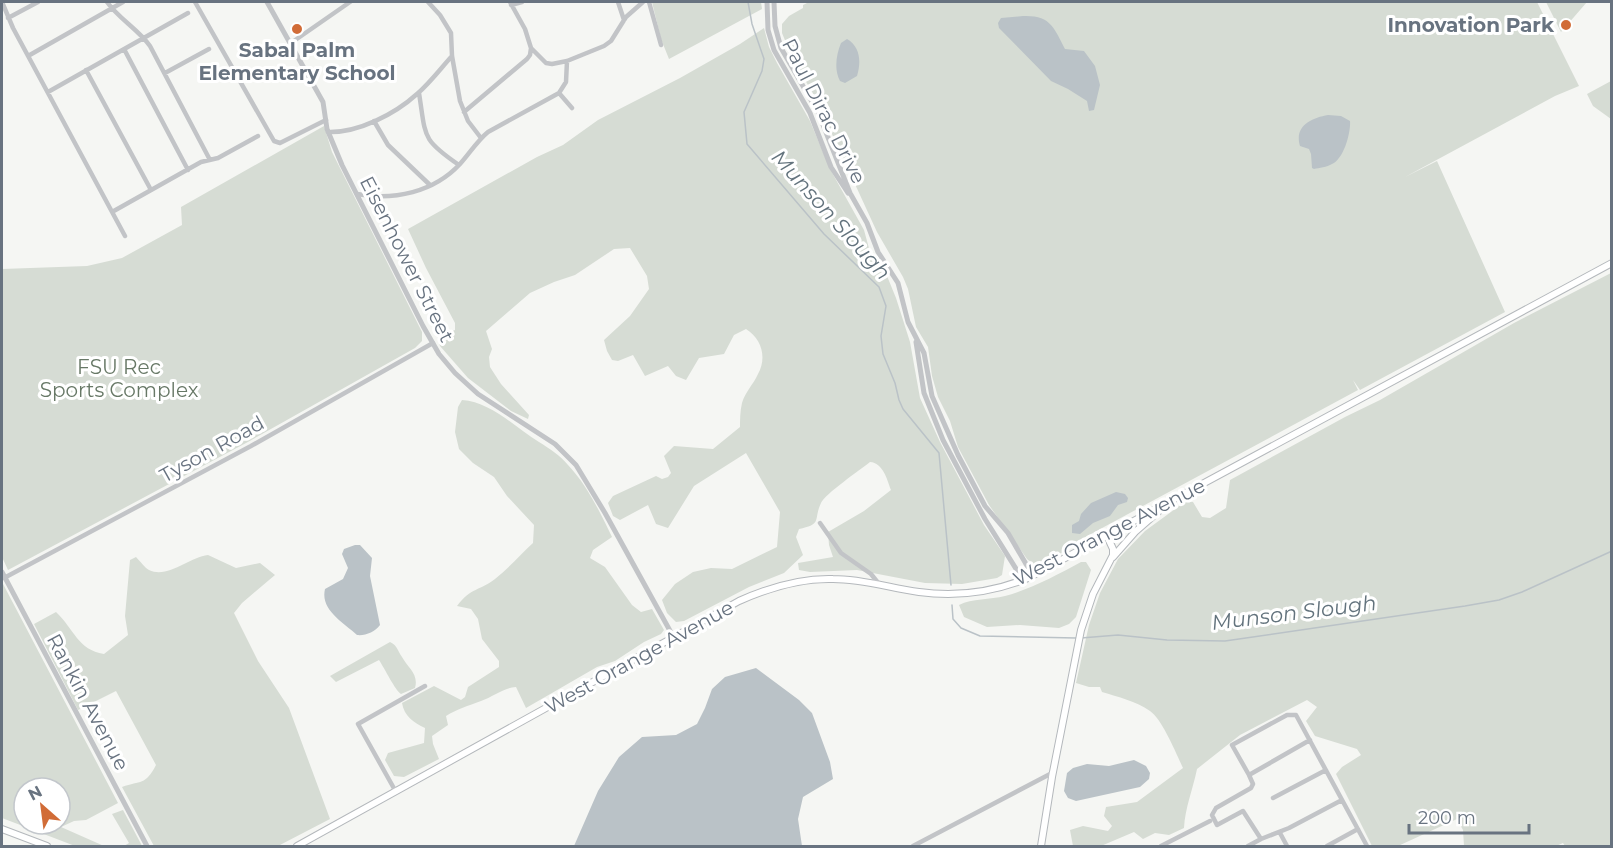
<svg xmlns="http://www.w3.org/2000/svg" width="1613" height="848" font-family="Montserrat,sans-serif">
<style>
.green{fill:#d6dcd4;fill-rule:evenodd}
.water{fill:#bac2c7}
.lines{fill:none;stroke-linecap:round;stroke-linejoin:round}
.stream{stroke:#bac2c7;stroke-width:1.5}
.secondary-casing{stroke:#b4b8bc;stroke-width:8}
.minor{stroke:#c2c4c7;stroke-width:4.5}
.tertiary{stroke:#c2c4c7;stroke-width:5}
.secondary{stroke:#fff;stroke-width:6}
.poi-dot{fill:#d16c37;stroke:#fff;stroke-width:2}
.labels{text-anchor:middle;stroke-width:6;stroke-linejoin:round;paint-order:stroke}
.poi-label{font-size:20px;font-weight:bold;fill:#687380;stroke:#fff;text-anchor:end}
.street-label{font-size:20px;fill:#687380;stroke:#fff}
.park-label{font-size:20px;fill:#677866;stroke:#fff}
.water-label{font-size:21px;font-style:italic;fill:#63737d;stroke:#fff}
</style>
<rect width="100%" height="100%" fill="#f5f6f3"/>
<!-- green -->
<path class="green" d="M 652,2 L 761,2 L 762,9 L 669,59 L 661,39 Z
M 809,2 L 1537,2 L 1579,86 L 1555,96 L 1405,177 L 1437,161 L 1505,312 L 1360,390 L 1353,380 L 1358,390 L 1078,541 L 1076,545 L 1036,566 L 1027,559 L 989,505 L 958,447 L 950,421 L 938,397 L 932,376 L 928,347 L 916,327 L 908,289 L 903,277 L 877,232 L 814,95 L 793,60 L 782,33 L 782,24 L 789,16 L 803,8 L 803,5 Z
M 1546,2 L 1587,2 L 1561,32 Z
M 764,28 L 769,47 L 777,63 L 810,121 L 830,169 L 864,230 L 870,252 L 887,276 L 896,298 L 910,342 L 920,398 L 940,442 L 984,525 L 1005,556 L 1002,575 L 997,578 L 962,584 L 925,583 L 857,570 L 810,572 L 799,570 L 798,563 L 833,557 L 829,545 L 828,532 L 864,511 L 891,490 C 887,479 883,463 870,462 C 860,470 825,494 821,503 C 813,520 823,524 799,529 L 796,537 L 803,555 L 784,573 L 749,587 L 684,621 L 676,622 L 667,613 L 662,600 L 675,584 L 693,572 L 711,568 L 732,569 L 777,547 L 780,512 L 746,453 L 694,486 L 668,528 L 656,524 L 648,505 L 620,520 L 613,516 L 608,503 L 613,496 L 656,476 L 662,479 L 668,477 L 671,473 L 664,456 L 674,446 L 713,449 L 740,427 C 740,420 740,411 742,403 C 745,392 753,385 758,374 C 767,358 762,339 746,329 L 734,335 L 724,354 L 699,358 L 686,380 L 676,376 L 668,366 L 645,376 L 633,355 L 618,361 L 612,360 L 607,351 L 604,340 L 630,316 L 649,289 L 647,276 L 630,248 L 614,249 L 575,275 L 554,282 L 530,293 L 486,331 L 492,349 L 489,357 L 490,367 L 501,384 L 529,415 L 528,419 L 511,411 L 468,378 L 440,346 L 438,341 L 439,337 L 455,330 L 455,323 L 426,268 L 408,229 L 537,157 L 563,145 L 598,120 L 680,78 L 740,44 Z
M 1611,81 L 1611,119 L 1593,106 L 1587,94 Z
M 324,126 L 332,152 L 422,332 L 422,341 L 415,348 L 246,443 L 8,570 L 2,557 L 2,269 L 87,266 L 122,258 L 182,225 L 181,207 Z
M 1611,273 L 1611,846 L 1565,846 L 1563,843 L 1556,846 L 1464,846 L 1463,830 L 1457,819 L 1398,846 L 1372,846 L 1336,774 L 1342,767 L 1361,755 L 1357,749 L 1315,736 L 1306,721 L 1317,707 L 1307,700 L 1240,735 L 1197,769 C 1193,789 1185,808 1184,828 L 1169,835 L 1155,833 L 1143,839 L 1134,832 L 1101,846 L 1073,846 L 1070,830 L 1083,826 L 1108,831 L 1112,826 L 1104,816 L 1106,807 L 1137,802 L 1183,768 C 1176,753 1162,719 1150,711 C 1136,701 1118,697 1102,692 L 1100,687 L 1089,687 L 1076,683 L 1089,625 L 1100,593 L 1118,559 L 1145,531 L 1186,501 L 1193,502 L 1202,517 L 1210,518 L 1226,508 L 1230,480 L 1345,417 L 1380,400 L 1514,323 Z
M 462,400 C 491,402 515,427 539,442 C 550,449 560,455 568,465 C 587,485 600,512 612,537 L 593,550 L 590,558 L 605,567 L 632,605 L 641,612 L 652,609 L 664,630 L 661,634 L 644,642 L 615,661 L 597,667 L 526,708 L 516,687 C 503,688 493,697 481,701 C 468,706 457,709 446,716 L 448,725 L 432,736 L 433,744 L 439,759 L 404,777 L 394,776 L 385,760 L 388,753 L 424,743 L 425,728 C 414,723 404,716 402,703 L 434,686 L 461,700 L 465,697 L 468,687 L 499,667 L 499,661 L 482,639 L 478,619 L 471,609 L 457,606 C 471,587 480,591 495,579 C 509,568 520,555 533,543 L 534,525 L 507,496 L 494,477 L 473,463 L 459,449 L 455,432 L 458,407 Z
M 208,555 L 236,568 L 260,563 L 275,575 L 242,603 L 234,613 L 258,661 L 289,708 L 330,819 L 278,846 L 154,846 L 122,787 C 141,780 145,786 156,765 L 116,691 L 78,710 L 34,624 L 56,612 C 74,629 78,650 104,654 L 128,635 L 125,616 L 130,560 L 136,557 C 140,561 145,568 149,570 C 168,579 189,557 208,555 Z
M 1081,562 L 1086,562 L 1091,570 L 1076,617 L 1069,624 L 1059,628 L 1020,625 L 987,627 L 964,617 L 959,605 C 972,598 990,600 1005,596 C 1031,589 1057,575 1081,562 Z
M 2,582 L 118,803 L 86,820 L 74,821 L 61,827 L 104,846 L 75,846 L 2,818 ZM 24,788 L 60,788 L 60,824 L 24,824 Z
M 390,642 C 398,646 397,650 402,657 C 408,668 419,674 415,688 L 401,694 C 395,690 385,669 379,660 L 336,682 L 330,676 Z
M 123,810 L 140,842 L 142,846 L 124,846 L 129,843 L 112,814 Z"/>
<!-- water -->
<path class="water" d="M 1023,16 C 1051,15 1054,28 1065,49 L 1084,51 L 1095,66 L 1100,85 L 1094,110 L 1089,111 L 1087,101 L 1068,89 L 1051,81 L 999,28 L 998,23 L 1001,18 Z
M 847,39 C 861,47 861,63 857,76 L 845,83 L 840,81 C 834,70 836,55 841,43 Z
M 1328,115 L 1341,116 L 1350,121 C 1351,132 1344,159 1332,164 C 1327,167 1319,168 1314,169 L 1312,168 L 1311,154 L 1309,149 L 1300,146 C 1294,126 1311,118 1328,115 Z
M 1116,492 L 1125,494 L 1128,498 L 1127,502 L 1118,505 L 1110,516 L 1093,523 L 1080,534 L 1072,533 L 1072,525 L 1079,521 L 1081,514 L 1091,503 Z
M 355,545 L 360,545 L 372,558 L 370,576 L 380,625 C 375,632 365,636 357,635 C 343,622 320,610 325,589 L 343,579 L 348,568 L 342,554 L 344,549 Z
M 756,668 L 799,700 L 812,713 L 830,762 L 833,779 L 803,797 L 798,819 L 802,846 L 574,846 L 598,791 L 619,757 L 642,737 L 676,735 L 697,724 L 705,708 L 712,689 L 725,677 Z
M 1134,760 L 1146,766 L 1150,773 L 1149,779 L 1140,787 L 1076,801 L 1068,798 L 1064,791 L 1067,773 L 1073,768 L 1087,764 L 1109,766 Z"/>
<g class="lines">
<!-- stream -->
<path class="stream" d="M 748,2 L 752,24 L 764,59 L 762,71 L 744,112 L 747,144 L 824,234 L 879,287 L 886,306 L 881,336 L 883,354 L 895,383 L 899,400 L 903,409 L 939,453 L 951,585
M 952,605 L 953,619 L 961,628 L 980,636 L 1076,638
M 1081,638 L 1118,635 L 1167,640 L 1225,641 L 1465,606 L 1499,600 L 1522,592 L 1612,551"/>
<defs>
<path id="secondary" d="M 1113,557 L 1135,532 L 1159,511
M 2,829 L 47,846
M 297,846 L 739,601 C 768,588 801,578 833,579 C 863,579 890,588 919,592 C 956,597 994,592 1028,578 L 1612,263
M 1041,846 L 1052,777 L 1081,630 L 1093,594 L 1113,555 L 1113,549 L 1107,536"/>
</defs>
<!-- secondary casing -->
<use href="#secondary" class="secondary-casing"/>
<!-- minor -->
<path class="minor" d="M 2,2 L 13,28 L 125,236
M 107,2 C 119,19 138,29 150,46 L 210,160
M 195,2 L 274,141 L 280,143 L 326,120
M 428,2 L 440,15 L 451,33 L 452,56 L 460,101 L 468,121 L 481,138
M 510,2 L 525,29 L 531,48 L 546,63 L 552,64 L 567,61 L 604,46 L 611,41 L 626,17 L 643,2
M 618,2 L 624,20
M 649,2 L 661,45
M 511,5 L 522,2
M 8,18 L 38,2
M 291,43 L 350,2
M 124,49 L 188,170
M 28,56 L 123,2
M 86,70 L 151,190
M 165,73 L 209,49
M 48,92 L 188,13
M 419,93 C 426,137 421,139 459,165
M 559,93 L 572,108
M 464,112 L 527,59 L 530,55 L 531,48
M 374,121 L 388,145 L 430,185
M 328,132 C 358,133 395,114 417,94 C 430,83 441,68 452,56
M 357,194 C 394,201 434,192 460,164 C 470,153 477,141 488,132 L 559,93 L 566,82 L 567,61
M 112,212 L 201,162 L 218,158 L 258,136
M 820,523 L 841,553 L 871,574 L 879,584
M 4,578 L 251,446 L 433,343
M 1310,740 L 1249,775 L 1253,784 L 1251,788 L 1216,808 L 1212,815 L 1217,825 L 1243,811 L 1261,839 L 1289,828 L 1342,800
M 1249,775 L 1232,745 L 1287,715 L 1296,715 L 1367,846
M 396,792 L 358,724 L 425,686
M 1273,798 L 1326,770
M 1280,833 L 1287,846
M 913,846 L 1052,773
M 1161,846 L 1210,821
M 1248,846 L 1261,839
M 1327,846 L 1358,829"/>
<!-- tertiary -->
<path class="tertiary" d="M 267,2 L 323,102 L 327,129 L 342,165 L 423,326 L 439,354 L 455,373 L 478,394 L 555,444 L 576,465 L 605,513 L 674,638
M 767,2 L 768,30 L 774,50 L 810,113 L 831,167 L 848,193
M 774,2 L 775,26 L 781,48 L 818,112 L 850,193 L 867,223 L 878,252 L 898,283 L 908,322 L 924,353 L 932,396 L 958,455 L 985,506 L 1008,533 L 1033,576
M 916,342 L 924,393 L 943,440 L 985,519 L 1023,580
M 2,572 L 147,846"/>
<!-- secondary -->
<use href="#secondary" class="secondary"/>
</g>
<!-- markers -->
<g class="poi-dot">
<circle cx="1566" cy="25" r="6"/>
<circle cx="297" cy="29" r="6"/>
</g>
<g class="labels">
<!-- poi labels -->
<g class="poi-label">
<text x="1554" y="32">Innovation Park</text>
<text x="297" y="57" text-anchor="middle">Sabal Palm<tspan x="297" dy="23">Elementary School</tspan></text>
</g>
<!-- street labels -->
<g class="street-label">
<text transform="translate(824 111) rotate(63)" y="7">Paul Dirac Drive</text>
<text transform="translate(407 259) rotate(63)" y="7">Eisenhower Street</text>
<text transform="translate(212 449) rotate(-29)" y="7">Tyson Road</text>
<text transform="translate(1109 532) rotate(-27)" y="7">West Orange Avenue</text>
<text transform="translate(639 657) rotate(-29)" y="7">West Orange Avenue</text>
<text transform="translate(88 702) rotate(62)" y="7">Rankin Avenue</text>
</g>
<!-- park labels -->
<g class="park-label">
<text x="119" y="374">FSU Rec<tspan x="119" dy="23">Sports Complex</tspan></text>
</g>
<!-- water labels -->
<g class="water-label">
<text transform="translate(831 215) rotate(48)" y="7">Munson Slough</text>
<text transform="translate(1294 613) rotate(-7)" y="7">Munson Slough</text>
</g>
</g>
<!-- border -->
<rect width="1613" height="848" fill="none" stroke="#687380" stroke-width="6"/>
<!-- north arrow -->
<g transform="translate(42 806) rotate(332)"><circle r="28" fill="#ffffff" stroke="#c3c7cc" stroke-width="1.5"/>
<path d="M0-4.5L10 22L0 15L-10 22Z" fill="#d16c37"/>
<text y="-9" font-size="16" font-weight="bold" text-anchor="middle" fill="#687380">N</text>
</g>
<!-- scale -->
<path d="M1409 824v9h120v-9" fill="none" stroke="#687380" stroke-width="3"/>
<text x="1418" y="824" font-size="18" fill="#687380" stroke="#ffffff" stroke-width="4.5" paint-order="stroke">200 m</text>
</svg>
